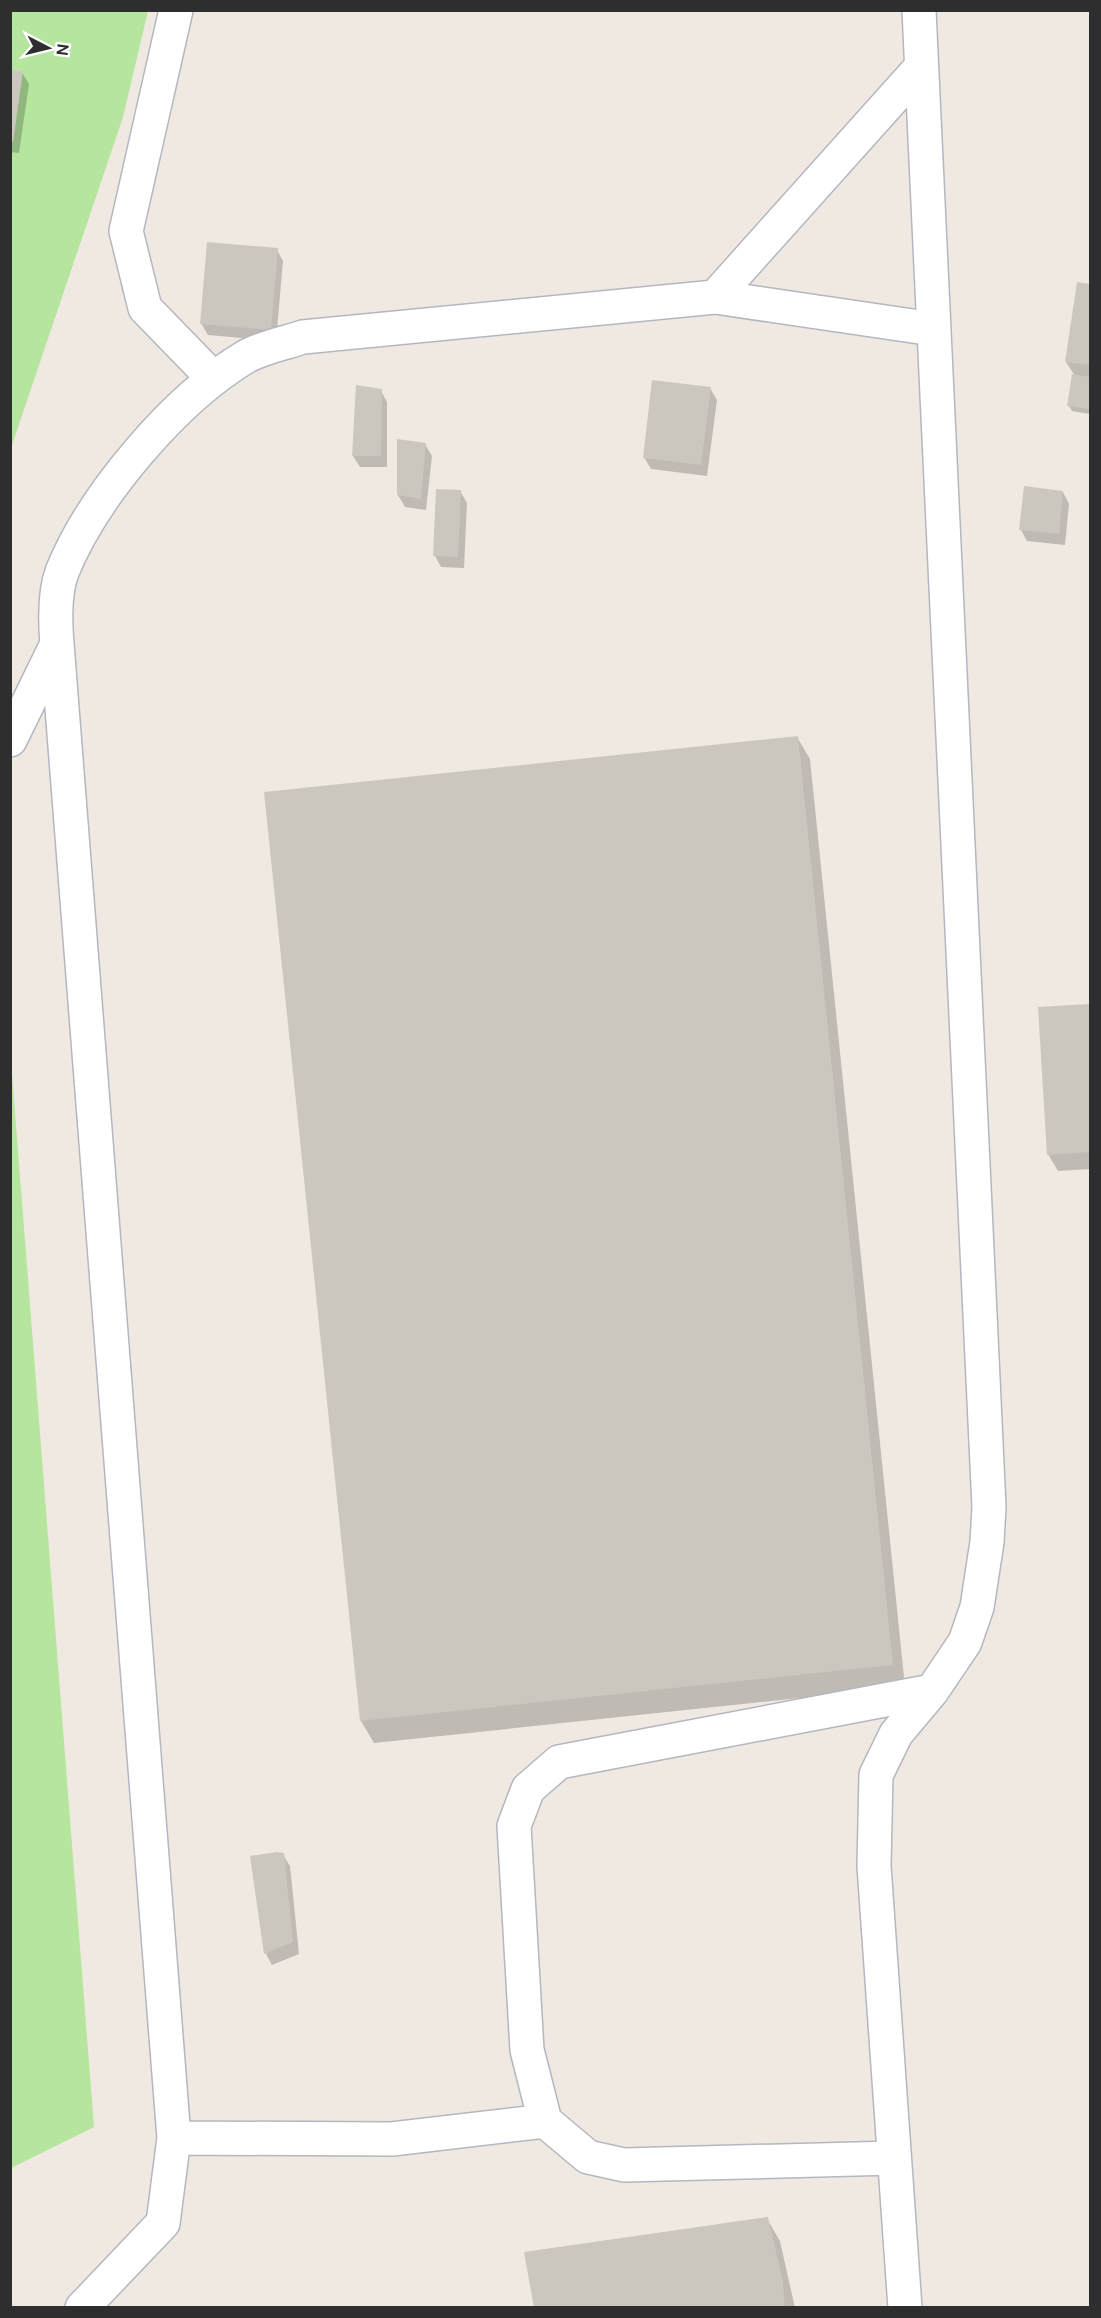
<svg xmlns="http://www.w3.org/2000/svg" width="1101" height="2318" font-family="'DM Sans',sans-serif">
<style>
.green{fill:#b6e59e}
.shadow{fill:#0003}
.building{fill:#cbc7bf}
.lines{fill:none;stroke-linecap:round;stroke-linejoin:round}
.minor-casing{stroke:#b4b7c1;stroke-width:36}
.minor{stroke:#fff;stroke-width:33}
</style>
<rect width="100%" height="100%" fill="#efe9e1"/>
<!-- green -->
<path class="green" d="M 11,11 L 148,11 L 123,117 L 11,448 Z
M 11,1061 L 94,2127 L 11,2168 L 10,2168 Z"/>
<!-- shadow -->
<path class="shadow" d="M 10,71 L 22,73 L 29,84 L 19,153 L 10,152 Z
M 277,250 L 283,261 L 276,341 L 208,335 L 201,323 Z
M 1078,283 L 1090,285 L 1090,414 L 1072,411 L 1069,406 L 1075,376 L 1066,362 Z
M 710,388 L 717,400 L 707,476 L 651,469 L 644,457 Z
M 381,391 L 387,402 L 387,467 L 360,467 L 353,456 Z
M 425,444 L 432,456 L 426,510 L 405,507 L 398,495 Z
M 460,491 L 467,503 L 464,568 L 441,567 L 435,556 Z
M 1063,492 L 1069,504 L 1065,545 L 1027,541 L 1021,530 Z
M 797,737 L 810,759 L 905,1687 L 374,1743 L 361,1721 L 266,794 Z
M 1090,1005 L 1090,1169 L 1058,1171 L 1048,1154 L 1040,1009 Z
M 283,1855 L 290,1866 L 299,1954 L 272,1965 L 266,1954 L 251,1857 Z
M 767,2219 L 780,2241 L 795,2308 L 536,2308 Z"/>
<!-- building -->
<path class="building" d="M 10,70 L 23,71 L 13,142 L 10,142 Z
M 207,242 L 278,248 L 271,330 L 200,324 Z
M 1077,282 L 1090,284 L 1090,365 L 1065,362 Z
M 1072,374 L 1090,377 L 1090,409 L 1067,406 Z
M 652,380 L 711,387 L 701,465 L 643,458 Z
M 356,385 L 382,389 L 381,456 L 352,456 Z
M 397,439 L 426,443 L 421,499 L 397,495 Z
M 1024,486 L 1063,491 L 1059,534 L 1019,530 Z
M 436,489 L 461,490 L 458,557 L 433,556 Z
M 798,736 L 893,1665 L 360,1721 L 264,792 Z
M 1090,1004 L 1090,1152 L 1047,1155 L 1038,1007 Z
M 277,1852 L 284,1853 L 293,1942 L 264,1954 L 250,1856 Z
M 768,2217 L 783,2282 L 785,2308 L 534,2308 L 524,2252 Z"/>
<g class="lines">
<defs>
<path id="minor" d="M 176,10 L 126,231 L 145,308 L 213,378
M 715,297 L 921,67
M 10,740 L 56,646
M 174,2138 L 392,2139 L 545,2121
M 894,2158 L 624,2165 L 588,2157 L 545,2121 L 527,2050 L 514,1826 L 528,1789 L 559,1762 L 932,1691
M 82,2308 L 163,2223 L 174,2138 L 57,644 C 55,621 54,594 62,572 C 93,495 176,398 247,356 C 264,347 285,343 303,337 L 715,297 L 933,329
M 905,2308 L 874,1866 L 876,1775 L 896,1734 L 932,1691 L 965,1642 L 977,1607 L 987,1542 L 989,1507 L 919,10"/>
</defs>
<!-- minor casing -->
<use href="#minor" class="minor-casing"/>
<!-- minor -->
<use href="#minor" class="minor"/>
</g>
<!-- border -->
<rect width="1101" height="2318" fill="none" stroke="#2e2e2e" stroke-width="24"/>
<!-- north arrow -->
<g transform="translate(48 48) rotate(97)" stroke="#ffffff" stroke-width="4.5" paint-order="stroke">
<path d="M0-4.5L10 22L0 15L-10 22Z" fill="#2e2e2e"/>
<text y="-9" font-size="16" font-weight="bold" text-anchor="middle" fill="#2e2e2e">N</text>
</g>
</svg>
